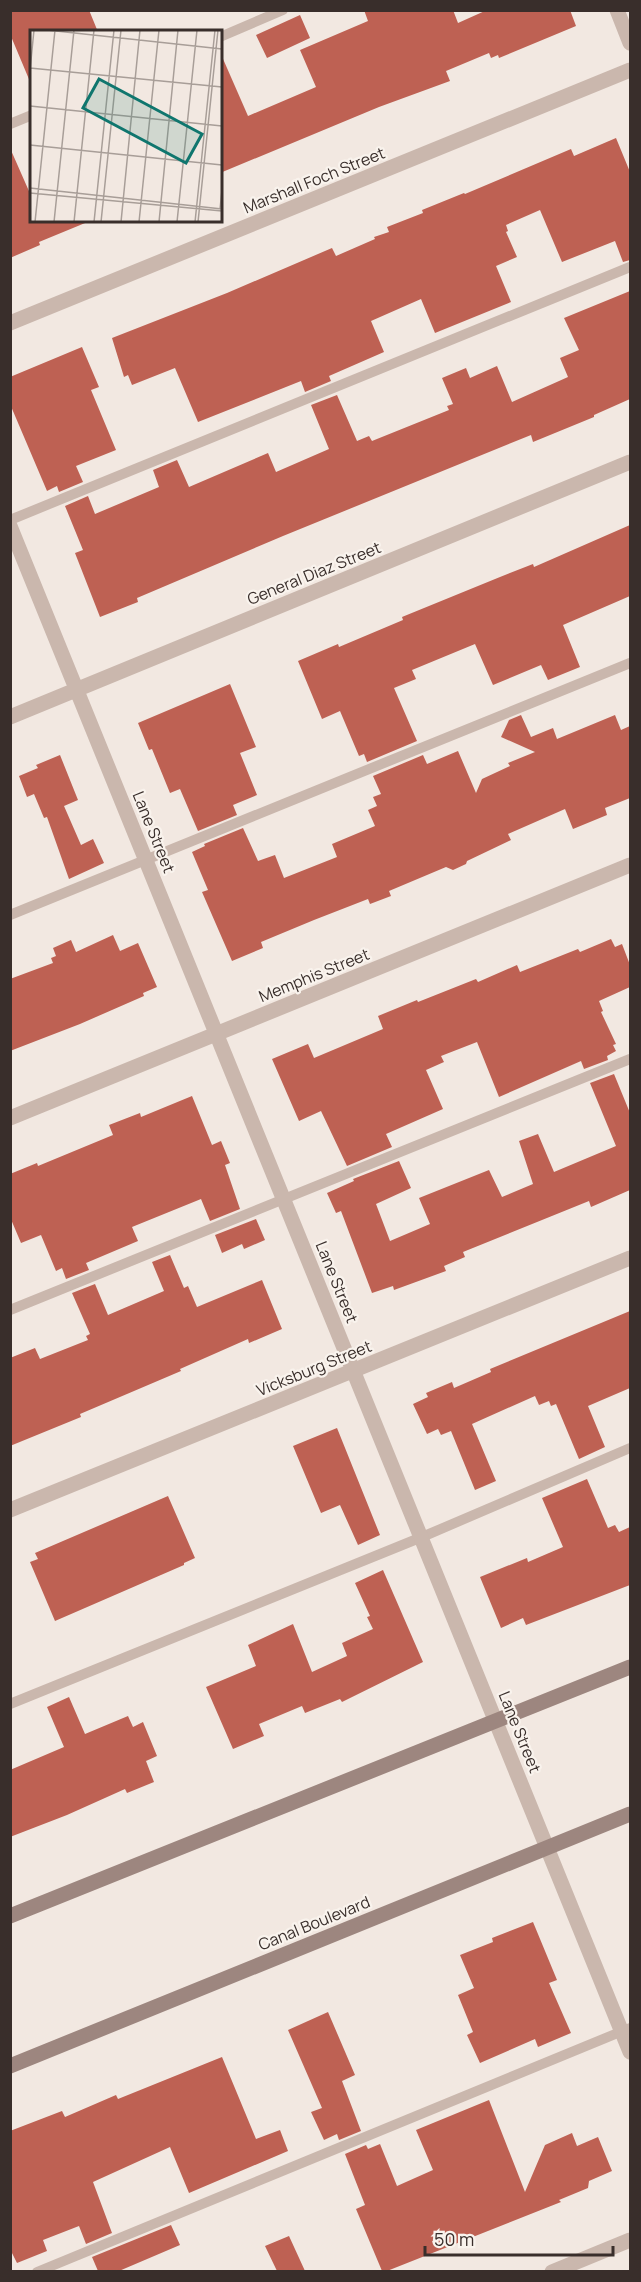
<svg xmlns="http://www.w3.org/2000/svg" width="641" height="2282" font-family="Manrope,sans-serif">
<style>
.building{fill:#be6153}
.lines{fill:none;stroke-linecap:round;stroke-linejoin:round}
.lane{stroke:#cab7ad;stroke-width:10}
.street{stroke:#cab7ad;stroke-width:15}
.secondary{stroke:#9d867f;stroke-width:15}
.labels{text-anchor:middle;stroke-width:4.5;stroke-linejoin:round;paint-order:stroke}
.street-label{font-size:16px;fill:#392e2b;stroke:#f9f3ed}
.inset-road{fill:none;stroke:#a89e98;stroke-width:1.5}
.view{fill:#0f766e;fill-opacity:0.15;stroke:#0f766e;stroke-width:3}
.inset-edge{fill:none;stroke:#392e2b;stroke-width:3}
</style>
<rect width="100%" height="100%" fill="#f2e8e1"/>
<!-- building -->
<path class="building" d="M 10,10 L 89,10 L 98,32 L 32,32 L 31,84 L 10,34 Z
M 364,10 L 453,10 L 458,23 L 487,10 L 570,10 L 576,26 L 499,58 L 498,55 L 491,58 L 489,53 L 446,71 L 450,81 L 379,107 L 220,173 L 220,52 L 248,116 L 316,87 L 300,50 L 368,21 Z
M 300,15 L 310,38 L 267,58 L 256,35 Z
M 616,138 L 630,172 L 630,260 L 623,262 L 615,241 L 562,262 L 540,210 L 506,225 L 508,231 L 506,232 L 517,257 L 496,266 L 511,302 L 435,333 L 421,299 L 371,321 L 384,352 L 329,376 L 331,381 L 305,392 L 301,381 L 198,422 L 175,368 L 132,385 L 128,375 L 124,377 L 112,338 L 227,293 L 332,248 L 336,256 L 375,239 L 374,237 L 389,232 L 387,227 L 423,213 L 422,210 L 464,193 L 465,194 L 571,149 L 574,156 Z
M 10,148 L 32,198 L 32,220 L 90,221 L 39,242 L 40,245 L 10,258 Z
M 630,291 L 630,399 L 594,415 L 594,417 L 533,442 L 531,435 L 283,536 L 137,598 L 138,602 L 100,617 L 75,553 L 83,550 L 65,506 L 88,496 L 95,514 L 159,487 L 153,470 L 177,460 L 189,487 L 268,453 L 276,472 L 329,449 L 311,405 L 337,395 L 357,441 L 369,436 L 372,441 L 449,410 L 447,406 L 453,404 L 442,378 L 466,368 L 470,378 L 497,366 L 512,402 L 568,377 L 560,358 L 579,350 L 564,318 Z
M 82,347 L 99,387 L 91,390 L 116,450 L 76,466 L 83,482 L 59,492 L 57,486 L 47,491 L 10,404 L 10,377 Z
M 630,525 L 630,596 L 563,625 L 580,667 L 548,680 L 541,665 L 493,685 L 475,644 L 412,670 L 416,679 L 394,688 L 417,741 L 367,762 L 364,754 L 359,756 L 340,711 L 322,719 L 298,661 L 338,644 L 339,647 L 403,620 L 402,617 L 500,577 L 533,564 L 534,567 Z
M 230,684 L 256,747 L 240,753 L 257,795 L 233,805 L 237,815 L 198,831 L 180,789 L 170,793 L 152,749 L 149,750 L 138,723 Z
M 521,715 L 531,737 L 553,728 L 557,739 L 615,715 L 621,730 L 630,726 L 630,798 L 605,808 L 607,815 L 573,829 L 565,809 L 508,834 L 511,840 L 467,861 L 466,864 L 453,870 L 446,867 L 389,891 L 391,896 L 370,904 L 368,899 L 314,920 L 261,942 L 263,948 L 232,961 L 202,892 L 208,890 L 192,852 L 205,846 L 204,844 L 243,828 L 258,861 L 275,855 L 284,878 L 337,857 L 332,844 L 375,826 L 368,810 L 377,806 L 373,797 L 381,794 L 373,776 L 423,755 L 427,764 L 458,751 L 476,793 L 482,779 L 510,766 L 508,763 L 535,752 L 501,737 L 509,720 Z
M 60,755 L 78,800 L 64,806 L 81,845 L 93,839 L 104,863 L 69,879 L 47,817 L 44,818 L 34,794 L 27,797 L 19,776 L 38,768 L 36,765 Z
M 113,935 L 120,951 L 138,943 L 157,987 L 143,993 L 144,996 L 80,1024 L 10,1051 L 10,979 L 53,963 L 51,958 L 56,956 L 53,948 L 71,940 L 76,952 Z
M 611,939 L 615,947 L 622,944 L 630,965 L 630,987 L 599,1001 L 603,1011 L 601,1012 L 616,1044 L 613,1045 L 616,1051 L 607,1056 L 608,1060 L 584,1069 L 581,1061 L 499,1097 L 477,1042 L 441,1056 L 444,1062 L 426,1070 L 443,1109 L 386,1134 L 392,1147 L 347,1166 L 321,1111 L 299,1121 L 272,1059 L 308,1044 L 314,1058 L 383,1029 L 378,1016 L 417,1000 L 418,1002 L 476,979 L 478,982 L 517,965 L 520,972 L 578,949 L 580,952 Z
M 614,1074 L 630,1113 L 630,1190 L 591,1207 L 589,1201 L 463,1252 L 465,1257 L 444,1266 L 446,1271 L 394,1290 L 393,1286 L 372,1293 L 341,1211 L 336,1213 L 327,1193 L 354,1181 L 353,1179 L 399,1161 L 411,1188 L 376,1204 L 390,1241 L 430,1224 L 419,1198 L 489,1170 L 502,1197 L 533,1184 L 519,1141 L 538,1134 L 554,1172 L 616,1146 L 590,1083 Z
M 192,1096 L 212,1145 L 221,1141 L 230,1163 L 225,1165 L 240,1209 L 210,1221 L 201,1199 L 132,1227 L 138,1241 L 86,1263 L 89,1270 L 66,1279 L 62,1268 L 56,1271 L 41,1235 L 21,1243 L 10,1217 L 10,1174 L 37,1163 L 38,1166 L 113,1135 L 109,1125 L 140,1113 L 141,1117 Z
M 256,1219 L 265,1240 L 244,1249 L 242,1244 L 222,1253 L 215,1235 Z
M 170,1255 L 184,1288 L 188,1286 L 197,1307 L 262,1280 L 282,1329 L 249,1343 L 248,1339 L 180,1369 L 181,1371 L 80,1414 L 81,1417 L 10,1446 L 10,1358 L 35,1348 L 40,1359 L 88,1340 L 86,1336 L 90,1334 L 72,1293 L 95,1284 L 108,1315 L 164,1291 L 152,1262 Z
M 630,1311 L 630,1388 L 588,1406 L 605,1447 L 579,1459 L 556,1404 L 551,1406 L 549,1401 L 539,1405 L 535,1396 L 472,1424 L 496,1481 L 475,1490 L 451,1431 L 441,1435 L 438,1429 L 427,1434 L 413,1404 L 428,1397 L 426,1393 L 452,1382 L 454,1388 L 491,1372 L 490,1369 Z
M 337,1428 L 380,1535 L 358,1545 L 340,1505 L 321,1513 L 293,1446 Z
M 587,1479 L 608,1528 L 615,1525 L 619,1532 L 630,1527 L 630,1585 L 526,1625 L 523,1618 L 501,1628 L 480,1577 L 527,1558 L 528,1562 L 563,1547 L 542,1498 Z
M 168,1496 L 195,1558 L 184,1563 L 184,1565 L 55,1621 L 30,1562 L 38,1559 L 35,1553 Z
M 383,1570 L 423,1662 L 342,1702 L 340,1699 L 305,1713 L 302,1706 L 259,1724 L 264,1736 L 233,1749 L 206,1687 L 256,1666 L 248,1645 L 293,1624 L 312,1672 L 347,1656 L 342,1643 L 373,1629 L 367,1617 L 370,1616 L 355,1583 Z
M 69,1697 L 85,1734 L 128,1716 L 133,1727 L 143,1722 L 157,1756 L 146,1761 L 154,1782 L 127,1793 L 125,1789 L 67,1815 L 10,1837 L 10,1770 L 64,1747 L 47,1707 Z
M 533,1922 L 557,1980 L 549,1983 L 571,2033 L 538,2047 L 535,2039 L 480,2063 L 467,2035 L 473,2032 L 458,1995 L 474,1988 L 460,1955 L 493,1942 L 492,1938 Z
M 328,2012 L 355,2075 L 342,2081 L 361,2131 L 339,2140 L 337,2134 L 324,2140 L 311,2112 L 322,2108 L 288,2030 Z
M 222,2057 L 256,2139 L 280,2130 L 288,2151 L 189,2193 L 170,2147 L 93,2182 L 112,2233 L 86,2244 L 79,2226 L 43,2240 L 47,2251 L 17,2263 L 10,2249 L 10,2131 L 62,2111 L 65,2117 L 116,2095 L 118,2099 Z
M 489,2100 L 525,2192 L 545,2145 L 572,2133 L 577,2146 L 598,2137 L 612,2171 L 589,2181 L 588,2188 L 559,2200 L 561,2202 L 387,2271 L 382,2271 L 356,2209 L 365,2205 L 345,2154 L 366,2145 L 368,2149 L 380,2144 L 397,2186 L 433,2170 L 416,2130 Z
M 171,2225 L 180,2245 L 119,2271 L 98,2271 L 92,2257 Z
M 289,2236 L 305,2271 L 277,2271 L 265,2246 Z"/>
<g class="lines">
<!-- lane -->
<path class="lane" d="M 220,37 L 283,10
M 10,124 L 32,115
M 10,520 L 630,267
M 10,915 L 630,663
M 10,1310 L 630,1059
M 10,1704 L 422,1537 L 630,1448
M 37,2272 L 630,2028"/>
<!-- street -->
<path class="street" d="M 617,10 L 630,43
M 10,323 L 630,70
M 10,526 L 630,2052
M 10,717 L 630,462
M 10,1118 L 630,865
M 10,1510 L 630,1258
M 552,2272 L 630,2240"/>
<!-- secondary -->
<path class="secondary" d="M 10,1916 L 630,1667
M 10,2066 L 630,1814"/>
</g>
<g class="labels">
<!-- street labels -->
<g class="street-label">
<text transform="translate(314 180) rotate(-22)" y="6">Marshall Foch Street</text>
<text transform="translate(314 573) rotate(-22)" y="6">General Diaz Street</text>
<text transform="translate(154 832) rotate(68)" y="6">Lane Street</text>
<text transform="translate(314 975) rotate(-22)" y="6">Memphis Street</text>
<text transform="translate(337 1282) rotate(68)" y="6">Lane Street</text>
<text transform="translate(314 1368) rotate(-22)" y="6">Vicksburg Street</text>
<text transform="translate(520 1732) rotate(68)" y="6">Lane Street</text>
<text transform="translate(314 1923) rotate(-22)" y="6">Canal Boulevard</text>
</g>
</g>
<!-- overview -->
<g transform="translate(30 30)">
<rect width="192" height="192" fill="#f2e8e1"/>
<path class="inset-road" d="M 17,0 L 192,19M 0,38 L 192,57M 0,40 L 4,0M 0,76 L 192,96M 0,115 L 192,135M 0,158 L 192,179M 0,163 L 192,181M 190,179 L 192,160M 5,192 L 25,0M 24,192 L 44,0M 44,192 L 64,0M 64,192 L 84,0M 71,192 L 91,0M 91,192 L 110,0M 109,192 L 129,0M 129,192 L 148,0M 147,192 L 167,0M 165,192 L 185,0M 168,192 L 188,0"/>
<path class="view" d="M 69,49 L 172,104 L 156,133 L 53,78 Z"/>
<rect width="192" height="192" class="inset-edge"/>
</g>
<!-- border -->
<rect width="641" height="2282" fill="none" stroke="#392e2b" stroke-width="24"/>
<!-- scale -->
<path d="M425 2246v9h188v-9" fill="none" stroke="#392e2b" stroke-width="3"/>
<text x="434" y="2246" font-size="18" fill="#392e2b" stroke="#f9f3ed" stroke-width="4.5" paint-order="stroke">50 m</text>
</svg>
